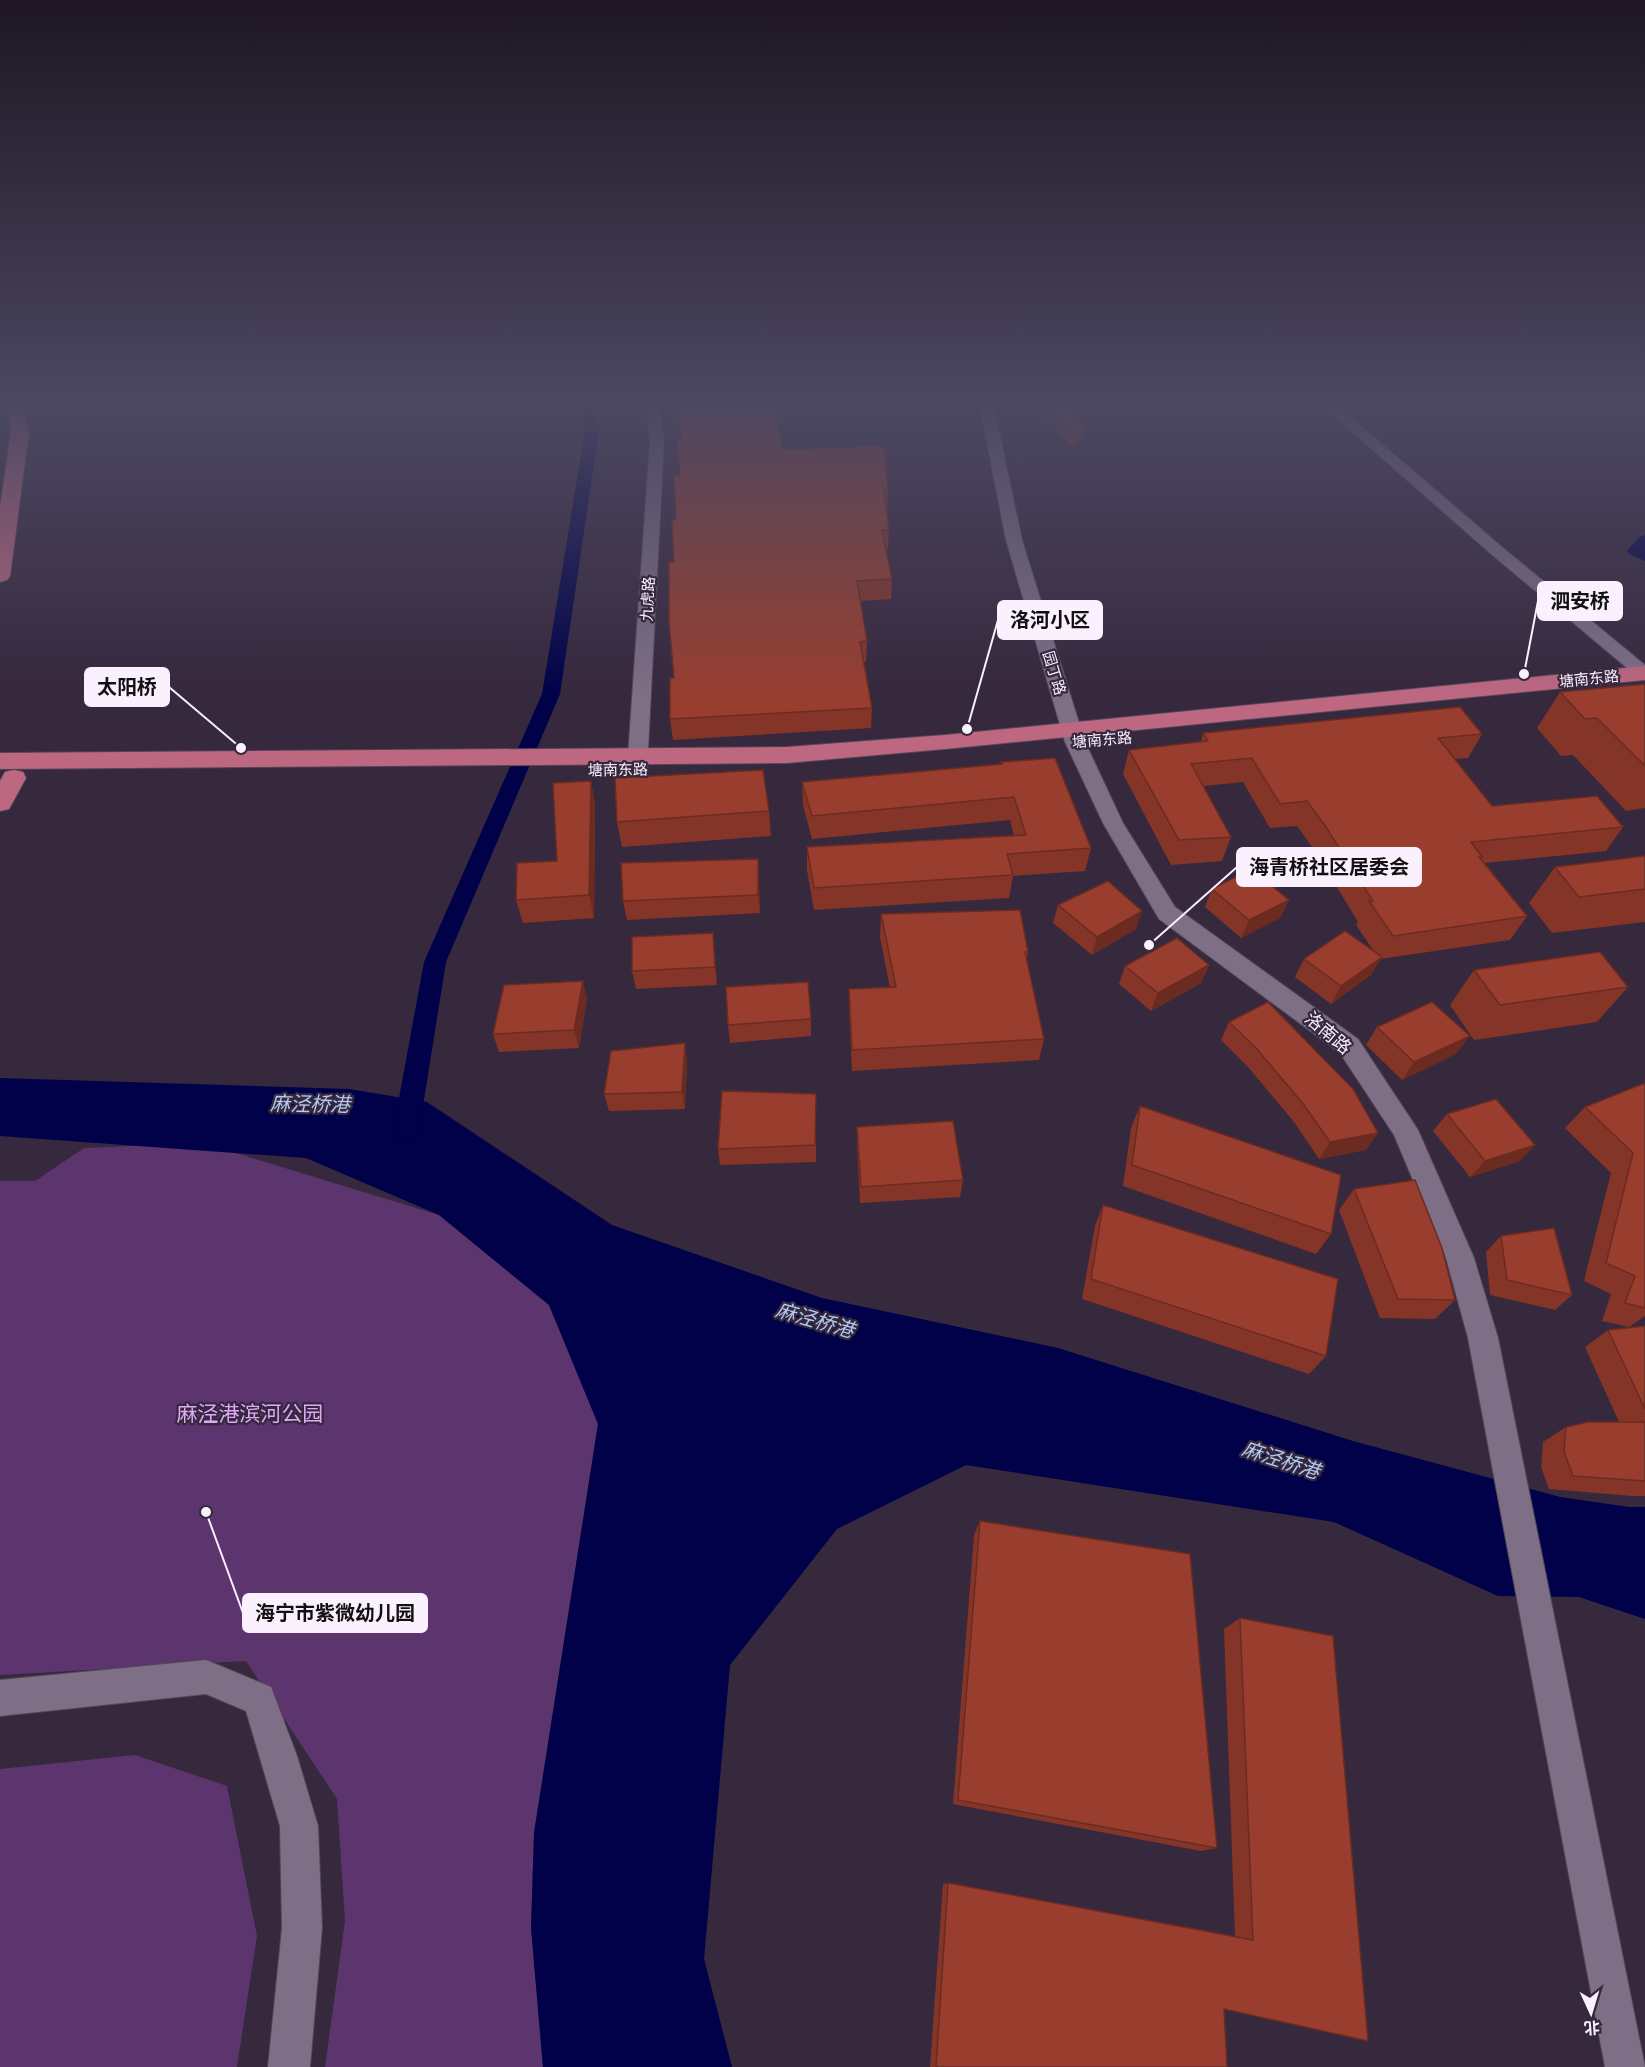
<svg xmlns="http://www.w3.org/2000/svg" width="1645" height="2067" font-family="Helvetica,'Noto Sans SC',sans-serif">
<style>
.green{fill:#5c346e}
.water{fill:#000149}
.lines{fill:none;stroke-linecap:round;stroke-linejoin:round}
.canal{fill:#000149;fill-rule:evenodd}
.minor-casing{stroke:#524658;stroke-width:2}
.major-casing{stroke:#524658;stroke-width:2}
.minor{fill:#7e6e86;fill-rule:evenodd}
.major{fill:#be6781;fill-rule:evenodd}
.wall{fill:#843528}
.shaded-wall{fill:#6b2b21}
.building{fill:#993e2f;stroke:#6b2b21;stroke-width:1.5}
.labels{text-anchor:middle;stroke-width:4.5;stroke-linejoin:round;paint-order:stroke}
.far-street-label{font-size:15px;fill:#faf0fe;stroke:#36283d}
.street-label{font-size:18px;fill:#faf0fe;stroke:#36283d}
.water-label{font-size:20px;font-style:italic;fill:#b2c9f2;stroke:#36283d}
.near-park-label{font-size:21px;fill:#dfa8f9;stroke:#36283d}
.leader{fill:none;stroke:#faf0fe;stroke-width:2}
.callout-dot{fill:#faf0fe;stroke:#36283d;stroke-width:2}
.callout{fill:#faf0fe;stroke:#faf0fe;stroke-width:2}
.callout-label{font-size:20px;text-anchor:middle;font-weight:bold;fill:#111}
</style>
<rect width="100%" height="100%" fill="#36283d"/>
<!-- green -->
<path class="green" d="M 203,1143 L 439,1215 L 549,1305 L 598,1424 L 534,1833 L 531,1928 L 543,2067 L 325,2067 L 345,1921 L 337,1799 L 246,1661 L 0,1675 L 0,1181 L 35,1181 L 84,1148 Z
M 135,1755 L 227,1786 L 257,1936 L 237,2067 L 0,2067 L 0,1769 Z"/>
<!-- water -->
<path class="water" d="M 0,1078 L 349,1089 L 427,1102 L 612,1225 L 822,1298 L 1058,1348 L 1353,1441 L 1560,1497 L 1629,1507 L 1645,1507 L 1645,1619 L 1579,1597 L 1498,1596 L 1334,1522 L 966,1465 L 837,1529 L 730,1665 L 704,1959 L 732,2067 L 543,2067 L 531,1928 L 534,1833 L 598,1424 L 549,1305 L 439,1215 L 306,1158 L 0,1136 Z"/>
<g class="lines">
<!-- canal -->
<path class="canal" d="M 581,407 L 595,407 L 599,430 L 560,694 L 446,962 L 419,1131 L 415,1139 L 406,1142 L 397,1139 L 393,1131 L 424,962 L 542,694 L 585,430 Z
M 1645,535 L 1645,561 L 1629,554 L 1627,551 L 1639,537 Z"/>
<defs>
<path id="minor" d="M 646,407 L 660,407 L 664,441 L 647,770 L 644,774 L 637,776 L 630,774 L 627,770 L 650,441 Z
M 980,407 L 994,407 L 1022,540 L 1085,742 L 1123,823 L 1175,907 L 1358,1039 L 1418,1130 L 1474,1258 L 1498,1338 L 1645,2067 L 1605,2067 L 1468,1338 L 1446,1258 L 1394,1135 L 1340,1053 L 1159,919 L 1103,823 L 1065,742 L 1006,540 Z
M 1324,407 L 1339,407 L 1502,547 L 1645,665 L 1645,679 L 1639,678 L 1490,553 Z
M 206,1660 L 271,1687 L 297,1756 L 318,1826 L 322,1928 L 310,2067 L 268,2067 L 282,1928 L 280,1826 L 246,1711 L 206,1694 L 0,1716 L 0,1680 Z"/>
<path id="major" d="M 7,407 L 23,407 L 29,432 L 10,576 L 7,580 L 0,582 L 0,508 L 11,432 Z
M 1645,666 L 1645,680 L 945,749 L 787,763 L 0,769 L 0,753 L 787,747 L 945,735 Z
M 14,770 L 23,772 L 26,778 L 9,809 L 0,811 L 0,781 L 5,772 Z"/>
</defs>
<!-- minor casing -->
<use href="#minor" class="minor-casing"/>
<!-- major casing -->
<use href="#major" class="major-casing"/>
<!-- minor -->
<use href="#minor" class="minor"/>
<!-- major -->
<use href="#major" class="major"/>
</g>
<!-- wall -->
<path class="wall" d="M 672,407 L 775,407 L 782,449 L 888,490 L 887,509 L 886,509 L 889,530 L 888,549 L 886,550 L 892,579 L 891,599 L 860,601 L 867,641 L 866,662 L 863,662 L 872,708 L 871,728 L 673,740 L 670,719 L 674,678 L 674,562 L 680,476 L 681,439 L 678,415 L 673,415 Z
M 1035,407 L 1069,407 L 1086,428 L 1084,439 L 1075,448 Z
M 1645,684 L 1645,808 L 1626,811 L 1573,755 L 1561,756 L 1537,728 L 1560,692 Z
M 1203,733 L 1482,734 L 1468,758 L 1455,759 L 1492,806 L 1623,827 L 1606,851 L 1485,863 L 1527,916 L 1510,940 L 1380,959 L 1371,975 L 1331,1004 L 1295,977 L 1304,959 L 1373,950 L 1356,925 L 1358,922 L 1315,851 L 1297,826 L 1270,828 L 1243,782 L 1204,786 L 1231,837 L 1222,861 L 1171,865 L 1123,774 L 1129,750 L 1201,742 Z
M 1001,762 L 1091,848 L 1085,871 L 1013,876 L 1009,898 L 814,910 L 807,870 L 807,847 L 1014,836 L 1010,820 L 812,839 L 803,805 L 802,782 L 1001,764 Z
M 591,781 L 595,805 L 594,918 L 523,923 L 516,900 L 557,861 Z
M 769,811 L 771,836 L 622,847 L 617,822 Z
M 1645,856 L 1645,922 L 1552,933 L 1529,903 L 1555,867 Z
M 758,859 L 760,913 L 627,920 L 623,901 Z
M 1212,889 L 1289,900 L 1280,918 L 1241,938 L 1205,907 Z
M 1058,905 L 1136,929 L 1092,955 L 1053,923 Z
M 881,914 L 1028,952 L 1027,959 L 1044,1039 L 1039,1060 L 852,1071 L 849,1011 L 849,989 L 890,988 L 880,937 Z
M 713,933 L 717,985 L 636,989 L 632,971 Z
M 1209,965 L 1201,983 L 1151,1011 L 1119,984 L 1125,966 Z
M 1474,970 L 1628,987 L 1597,1022 L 1474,1040 L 1450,1005 Z
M 587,999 L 579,1048 L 499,1052 L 493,1034 Z
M 811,1019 L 811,1036 L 730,1043 L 728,1025 Z
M 1229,1022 L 1366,1150 L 1319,1159 L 1294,1122 L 1248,1067 L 1221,1040 Z
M 1377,1027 L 1456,1054 L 1402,1080 L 1366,1045 Z
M 687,1061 L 685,1109 L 609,1111 L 604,1094 Z
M 1645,1083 L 1645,1316 L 1629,1327 L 1602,1321 L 1611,1294 L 1584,1281 L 1611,1173 L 1565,1128 L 1585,1107 Z
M 1140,1106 L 1331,1234 L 1316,1254 L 1123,1186 L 1131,1128 Z
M 816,1111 L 816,1162 L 720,1165 L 718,1149 Z
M 1447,1114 L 1520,1161 L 1470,1177 L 1433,1131 Z
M 857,1127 L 963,1180 L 960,1197 L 860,1203 L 857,1143 Z
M 1354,1189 L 1455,1300 L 1435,1319 L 1380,1318 L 1339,1210 Z
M 1103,1205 L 1326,1356 L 1309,1374 L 1082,1299 L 1095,1226 Z
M 1501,1236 L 1572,1295 L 1555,1310 L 1490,1295 L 1486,1252 Z
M 1645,1326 L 1645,1496 L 1632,1496 L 1549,1489 L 1541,1467 L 1543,1442 L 1566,1427 L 1619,1422 L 1585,1347 L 1608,1330 Z
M 980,1521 L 1217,1848 L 1201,1851 L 953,1804 L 974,1535 Z
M 1240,1618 L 1368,2041 L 1224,2009 L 1227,2067 L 930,2067 L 943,1884 L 948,1883 L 1235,1936 L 1224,1629 Z"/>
<!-- shaded-wall -->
<path class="shaded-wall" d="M 1086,428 L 1084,439 L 1075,448 L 1077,436 Z
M 591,781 L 595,805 L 594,918 L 589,895 Z
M 758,859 L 759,877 L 760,913 L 758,895 Z
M 1289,900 L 1280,918 L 1241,938 L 1249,920 Z
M 1142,911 L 1136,929 L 1092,955 L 1097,937 Z
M 713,933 L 715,951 L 717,985 L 715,967 Z
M 1382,957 L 1371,975 L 1331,1004 L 1341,986 Z
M 1209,965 L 1201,983 L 1151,1011 L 1158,993 Z
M 583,981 L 587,999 L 579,1048 L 574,1030 Z
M 1470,1036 L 1456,1054 L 1402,1080 L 1414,1062 Z
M 685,1043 L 687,1061 L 685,1109 L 682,1092 Z
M 1378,1133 L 1366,1150 L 1319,1159 L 1330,1142 Z
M 1535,1145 L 1520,1161 L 1470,1177 L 1485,1161 Z"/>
<!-- building -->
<path class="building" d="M 677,407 L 775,407 L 782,449 L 884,446 L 888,490 L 884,490 L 889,530 L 882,530 L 892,579 L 857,581 L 867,641 L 860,642 L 872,708 L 670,719 L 670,678 L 674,678 L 669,621 L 669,562 L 674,562 L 672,520 L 676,520 L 674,476 L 680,476 L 677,439 L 682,439 Z
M 1048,407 L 1069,407 L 1086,428 L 1077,436 Z
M 1645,684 L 1645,766 L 1597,718 L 1585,719 L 1560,692 Z
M 1460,707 L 1482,734 L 1438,738 L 1492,806 L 1597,796 L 1623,827 L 1471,842 L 1482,857 L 1479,857 L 1527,916 L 1393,936 L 1369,901 L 1373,901 L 1326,827 L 1307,801 L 1280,804 L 1252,758 L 1191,764 L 1231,837 L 1179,840 L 1129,750 L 1208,741 L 1203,733 Z
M 1055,758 L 1091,848 L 1007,854 L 1013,875 L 814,888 L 807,847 L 1026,835 L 1014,797 L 812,816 L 802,782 L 1002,764 L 1001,762 Z
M 763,770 L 769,811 L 617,822 L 615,778 Z
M 591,781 L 589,895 L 516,900 L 517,863 L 557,861 L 553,783 Z
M 1645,856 L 1645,889 L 1579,897 L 1555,867 Z
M 758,859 L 758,895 L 623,901 L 621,863 Z
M 1251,869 L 1289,900 L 1249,920 L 1212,889 Z
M 1108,881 L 1142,911 L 1097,937 L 1058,905 Z
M 1020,910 L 1028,952 L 1025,952 L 1044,1039 L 852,1050 L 849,989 L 896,987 L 881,914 Z
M 1345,931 L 1382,957 L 1341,986 L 1304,959 Z
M 713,933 L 715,967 L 632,971 L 632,937 Z
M 1177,938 L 1209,965 L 1158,993 L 1125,966 Z
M 1600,952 L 1628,987 L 1500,1005 L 1474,970 Z
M 583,981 L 574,1030 L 493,1034 L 504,985 Z
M 808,982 L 811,1019 L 728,1025 L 726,987 Z
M 1268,1002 L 1353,1089 L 1378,1133 L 1330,1142 L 1304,1105 L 1257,1049 L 1229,1022 Z
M 1432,1002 L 1470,1036 L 1414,1062 L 1377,1027 Z
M 685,1043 L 682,1092 L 604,1094 L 611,1051 Z
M 1645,1083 L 1645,1308 L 1625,1303 L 1635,1276 L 1606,1263 L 1633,1153 L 1585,1107 Z
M 722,1091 L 816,1094 L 815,1145 L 718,1149 Z
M 1496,1099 L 1535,1145 L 1485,1161 L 1447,1114 Z
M 1140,1106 L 1341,1175 L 1331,1234 L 1132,1165 Z
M 953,1121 L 963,1180 L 861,1187 L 857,1127 Z
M 1415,1180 L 1442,1248 L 1455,1300 L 1398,1299 L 1354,1189 Z
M 1103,1205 L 1338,1279 L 1326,1356 L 1091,1279 Z
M 1554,1228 L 1572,1295 L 1507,1280 L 1501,1236 Z
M 1645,1326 L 1645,1409 L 1608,1330 Z
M 1588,1422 L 1645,1422 L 1645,1481 L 1573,1476 L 1564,1452 L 1566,1427 Z
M 980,1521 L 1190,1554 L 1217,1848 L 958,1800 Z
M 1240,1618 L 1333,1636 L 1368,2041 L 1224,2009 L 1227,2067 L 936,2067 L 948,1883 L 1253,1940 Z"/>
<!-- sky -->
<linearGradient id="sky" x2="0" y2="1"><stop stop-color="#1e1622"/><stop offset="0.58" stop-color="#4c4862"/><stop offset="1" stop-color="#4c4862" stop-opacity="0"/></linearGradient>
<rect width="1645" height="697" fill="url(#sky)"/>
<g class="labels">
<!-- far-street labels -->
<g class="far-street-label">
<text transform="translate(648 599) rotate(-87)" y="5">九虎路</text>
<text transform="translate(1054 673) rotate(73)" y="5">园丁路</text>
<text transform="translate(1589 679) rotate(-6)" y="5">塘南东路</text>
<text transform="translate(1102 740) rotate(-5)" y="5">塘南东路</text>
<text transform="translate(618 770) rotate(-1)" y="5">塘南东路</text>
</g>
<!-- street labels -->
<g class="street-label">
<text transform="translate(1328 1033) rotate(40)" y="6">洛南路</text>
</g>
<!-- water labels -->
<g class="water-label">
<text transform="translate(310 1104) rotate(1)" y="7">麻泾桥港</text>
<text transform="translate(815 1320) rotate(16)" y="7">麻泾桥港</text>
<text transform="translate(1281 1460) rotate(18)" y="7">麻泾桥港</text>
</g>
<!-- near-park labels -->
<g class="near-park-label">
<text x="250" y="1421">麻泾港滨河公园</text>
</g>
</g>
<!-- callouts -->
<path class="leader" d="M1524 674L1538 601M967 729L998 620M241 748L169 687M1149 945L1237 867M206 1512L243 1613"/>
<g class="callout-dot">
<circle cx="1524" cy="674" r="6"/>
<circle cx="967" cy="729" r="6"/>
<circle cx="241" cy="748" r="6"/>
<circle cx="1149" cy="945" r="6"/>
<circle cx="206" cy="1512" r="6"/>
</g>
<g class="callout">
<rect x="1538" y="582" width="84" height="38" rx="6"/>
<rect x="998" y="601" width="104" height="38" rx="6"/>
<rect x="85" y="668" width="84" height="38" rx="6"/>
<rect x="1237" y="848" width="184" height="38" rx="6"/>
<rect x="243" y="1594" width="184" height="38" rx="6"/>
</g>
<g class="callout-label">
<text x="1580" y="608">泗安桥</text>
<text x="1050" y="627">洛河小区</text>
<text x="127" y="694">太阳桥</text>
<text x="1329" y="874">海青桥社区居委会</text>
<text x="335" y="1620">海宁市紫微幼儿园</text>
</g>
<!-- north arrow -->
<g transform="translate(1591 2013) rotate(176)" stroke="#36283d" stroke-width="4.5" paint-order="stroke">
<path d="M0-4.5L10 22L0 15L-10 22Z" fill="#faf0fe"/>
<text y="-9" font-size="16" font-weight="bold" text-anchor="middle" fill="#faf0fe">北</text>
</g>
</svg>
